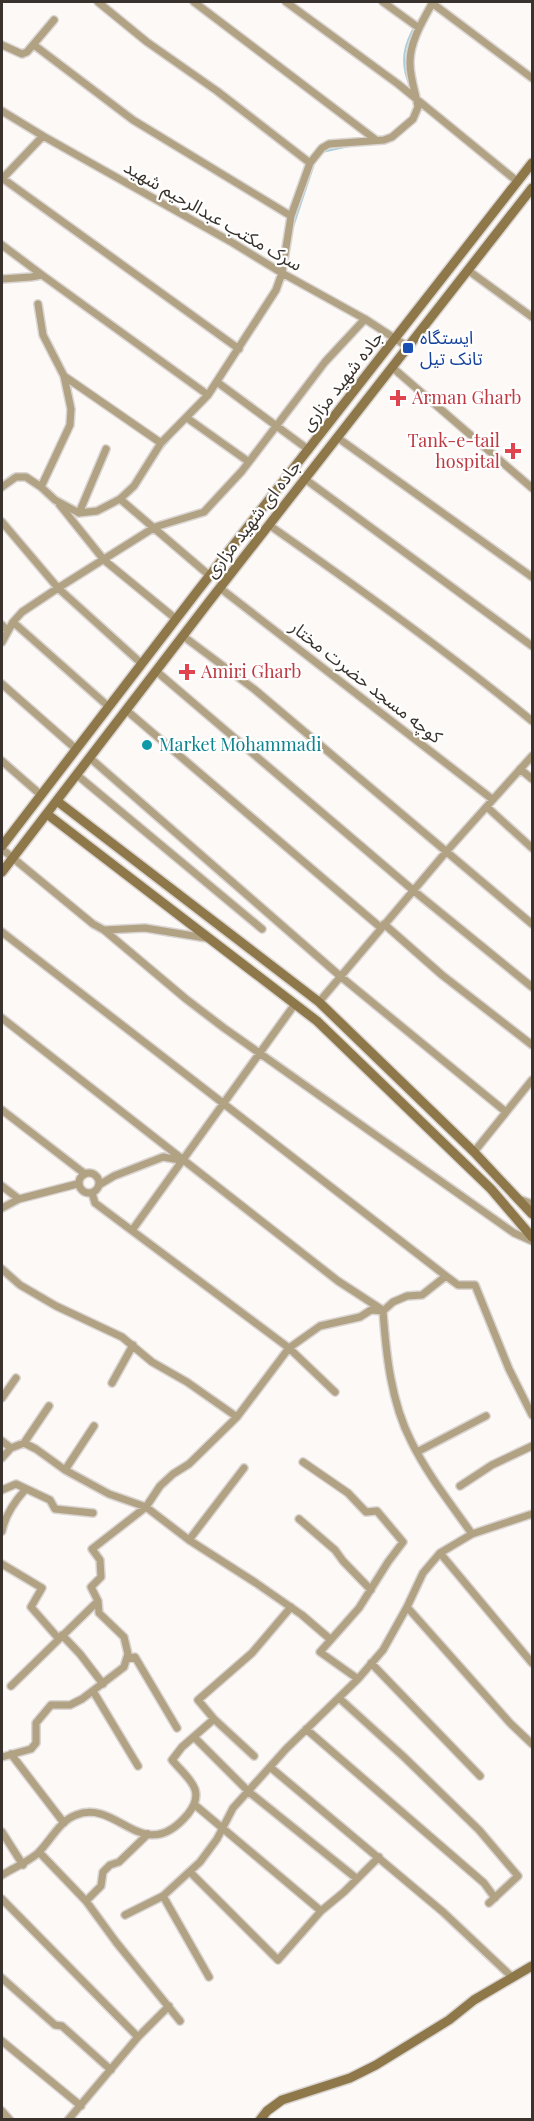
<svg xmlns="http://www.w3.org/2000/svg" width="534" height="2121" font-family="'Playfair Display','Noto Sans Arabic',serif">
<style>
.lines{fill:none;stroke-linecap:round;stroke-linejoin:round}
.stream{stroke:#abcfdb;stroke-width:2}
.street-casing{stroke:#dad5d2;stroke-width:10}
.secondary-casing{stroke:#dad5d2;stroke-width:12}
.street{stroke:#b1a284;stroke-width:7}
.secondary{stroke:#8e784a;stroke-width:9}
.transit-dot{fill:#1a4fb4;stroke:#fff;stroke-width:2}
.health-dot{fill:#e0444e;stroke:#fff;stroke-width:2}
.culture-dot{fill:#0f9aa8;stroke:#fff;stroke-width:2}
.labels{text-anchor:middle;stroke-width:4.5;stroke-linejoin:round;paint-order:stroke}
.street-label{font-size:18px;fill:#3a332d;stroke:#fff}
.transit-label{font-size:18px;fill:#164399;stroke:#fff;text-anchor:start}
.health-label{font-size:18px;fill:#be3a42;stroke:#fff;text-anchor:start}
.culture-label{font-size:18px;fill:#0d838f;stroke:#fff;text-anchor:start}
</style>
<rect width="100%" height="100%" fill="#fdf9f6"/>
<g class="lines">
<!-- stream -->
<path class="stream" d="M 410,86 C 397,57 407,36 424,12
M 322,152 L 354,145
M 292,230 L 315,161
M 160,451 L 170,439
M 2,482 L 13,474 L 17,474"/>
<defs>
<path id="street" d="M 98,2 L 147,42 L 217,91 L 310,163
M 194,2 L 376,140
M 286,2 L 398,84 L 518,182
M 383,2 L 419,28
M 432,3 L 532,78
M 2,45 L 22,54 L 27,52 L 54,20
M 34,45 L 133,120 L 291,216
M 2,111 L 43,136 L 233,243 L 282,273 L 365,319 L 408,347
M 2,178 L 239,349
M 2,179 L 43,136
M 2,245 L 42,275
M 469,271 L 532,317
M 2,279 L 31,277 L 42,275 L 208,395
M 38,304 L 43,335 L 64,376 L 71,409 L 70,425 L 41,487
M 393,368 L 532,488
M 64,376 L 161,443
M 217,382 L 309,450
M 187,418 L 249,462
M 338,438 L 532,577
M 305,479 L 532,646
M 2,487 L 16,477 L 26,477 L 41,487 L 55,500 L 79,513 L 97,511 L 120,499 L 134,486 L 161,443 L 208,395 L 276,290 L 282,273 L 291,216 L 310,163 L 322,148 L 329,144 L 384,140 L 392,137 L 413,119 L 418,107 C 416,94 410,78 410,64 C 409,43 423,20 433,2
M 120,499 L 210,576
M 59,504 L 104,560 L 176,619
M 79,513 L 106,449
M 2,522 L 58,588 L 142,664
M 269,525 C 359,588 448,652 532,721
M 220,588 L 492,799
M 13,622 L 109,707
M 2,625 L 8,631
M 183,636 L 254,689 L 532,924
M 2,642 L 13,622 L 22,612 L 58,588 L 155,527 L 204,512 L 242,471 L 325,362 L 365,319
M 156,671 L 414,891 L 532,987
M 2,684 L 76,749
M 126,710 L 380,927
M 90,758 L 340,976 L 506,1112
M 2,761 L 41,795
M 520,769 L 532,779
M 77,775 L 262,929
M 487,807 L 532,848
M 2,849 L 93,924 L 104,930 L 145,928 L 206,938
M 384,924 L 442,975 L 532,1045
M 104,930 L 186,999 L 224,1028 L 514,1233 L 532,1241
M 2,932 L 446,1276 L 458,1285 L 475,1285 L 509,1369 L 532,1415
M 319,1002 L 446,852 L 532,756
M 2,1018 L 338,1281 L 381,1309
M 2,1110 L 85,1174
M 474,1152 L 532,1080
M79 1183a10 10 0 1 1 20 0a10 10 0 1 1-20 0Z
M 99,1185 L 114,1176 L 163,1157 L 180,1160
M 2,1186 L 19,1199
M 92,1193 L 95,1203 L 289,1348 L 335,1392
M 519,1199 L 532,1204
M 2,1208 L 19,1199 L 77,1184
M 133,1229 L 295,1004
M 2,1269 L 20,1285 L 56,1306 L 122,1337 L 152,1362 L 187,1382 L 237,1417
M 383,1311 C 386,1354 391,1402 411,1441 C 427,1474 451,1504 472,1534
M 112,1383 L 133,1345
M 2,1398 L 16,1378
M 2,1441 L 11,1448
M 24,1443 L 49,1406
M 417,1452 L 486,1416
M 2,1458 L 11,1448 L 24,1443 L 36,1449 L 65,1470 L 109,1494 L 146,1507 L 189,1540 L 256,1583 L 302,1615 L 330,1639
M 303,1462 L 348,1493 L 366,1512 L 377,1511 L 403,1542 L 388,1562 L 359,1608 L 320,1652 L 358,1679
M 65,1470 L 94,1426
M 460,1486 L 492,1465 L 532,1446
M 2,1490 L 16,1484 L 50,1500 L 55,1509 L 93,1513
M 299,1519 L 335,1550 L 343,1561 L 371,1590
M 2,1531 C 5,1516 15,1501 25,1490
M 189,1540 L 244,1468
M 440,1553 L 532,1663
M 2,1564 L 42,1588 L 31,1607 L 59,1639
M 407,1607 L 510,1723 L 532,1744
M 62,1635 L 80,1654 L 103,1684
M 127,1659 L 135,1657 L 177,1728
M 371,1663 L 480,1776
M 11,1686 L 98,1601
M 93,1691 L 138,1766
M 339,1698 L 404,1757 L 479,1830 L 518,1876 L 489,1903
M 306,1729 L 484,1883 L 495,1898
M 194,1737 L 249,1792 L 356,1878
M 11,1754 L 64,1823
M 254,1756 L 214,1719 L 198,1700 L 252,1653 L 291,1607
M 2,1757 L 31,1749 L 36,1743 L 36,1723 L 51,1705 L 70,1705 L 82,1699 L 124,1667 L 128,1654 L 124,1637 L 99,1613 L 98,1601 L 91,1587 L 101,1577 L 100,1560 L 92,1549 L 146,1507 L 160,1486 L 173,1474 L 189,1464 L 237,1417 L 289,1348 L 320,1326 L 360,1317 L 371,1310 L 383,1311 L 393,1302 L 407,1296 L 422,1295 L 446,1276
M 270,1767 L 443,1912 L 512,1977
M 195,1805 L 321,1911
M 2,1832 L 23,1865
M 39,1852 L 86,1901 L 116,1942 L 180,2021
M 190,1872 L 278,1960 L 321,1911 L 344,1892 L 379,1857
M 2,1875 C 15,1867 24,1864 37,1854 C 50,1842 59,1821 76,1815 C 118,1798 143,1868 188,1814 C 207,1790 188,1779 172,1760 L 182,1747 L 214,1719
M 163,1896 L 209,1977
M 2,1899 L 138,2037
M 86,1901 L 101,1886 L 103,1872 L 110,1865 L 119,1862 L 148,1834
M 125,1915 L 163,1896 L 200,1862 L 217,1839 L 233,1808 L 286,1749 L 358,1679 L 383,1650 L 407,1607 L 423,1573 L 440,1553 L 472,1534 L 532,1514
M 2,1978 L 55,2025 L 62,2026 L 111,2070
M 2,2041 L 81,2106
M 2,2111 L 10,2120
M 68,2120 L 138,2037 L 169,2006"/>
<path id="secondary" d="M 57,801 L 319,1002 L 474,1152 L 532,1214
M 47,814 L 317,1021 L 491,1189 L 532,1237
M 2,846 L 196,593 L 532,163
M 2,872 L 208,603 L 532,188
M 260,2120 L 267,2111 L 282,2100 L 350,2078 L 376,2065 L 449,2020 L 474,2000 L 532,1966"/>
</defs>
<!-- street casing -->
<use href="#street" class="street-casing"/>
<!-- secondary casing -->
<use href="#secondary" class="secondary-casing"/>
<!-- street -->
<use href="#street" class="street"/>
<!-- secondary -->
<use href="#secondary" class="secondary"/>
</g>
<!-- markers -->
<rect class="transit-dot" x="402" y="342" width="12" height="12" rx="3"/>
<g class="health-dot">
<path d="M395 389h6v6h6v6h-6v6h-6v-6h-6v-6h6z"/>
<path d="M510 442h6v6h6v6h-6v6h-6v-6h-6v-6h6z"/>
<path d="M184 663h6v6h6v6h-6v6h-6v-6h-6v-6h6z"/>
</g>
<circle class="culture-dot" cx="147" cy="745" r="6"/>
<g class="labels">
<!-- street labels -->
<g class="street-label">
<text transform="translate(213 216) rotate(30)" y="6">سرک مکتب عبدالرحیم شهید</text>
<text transform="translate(342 381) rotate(-52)" y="6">جاده شهید مزاری</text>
<text transform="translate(253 519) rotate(-52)" y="6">جاده ای شهید مزاری</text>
<text transform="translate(366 682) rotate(38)" y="6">کوچه مسجد حضرت مختار</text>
</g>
<!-- transit labels -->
<g class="transit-label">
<text x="420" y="344">ایستگاه<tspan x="420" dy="21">تانک تیل</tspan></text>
</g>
<!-- health labels -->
<g class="health-label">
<text x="412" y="404">Arman Gharb</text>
<text x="500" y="447" text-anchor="end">Tank-e-tail<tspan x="500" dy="21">hospital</tspan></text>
<text x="201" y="678">Amiri Gharb</text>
</g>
<!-- culture labels -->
<g class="culture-label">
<text x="159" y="751">Market Mohammadi</text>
</g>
</g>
<!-- border -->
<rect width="534" height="2121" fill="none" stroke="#3a332d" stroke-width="6"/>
</svg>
